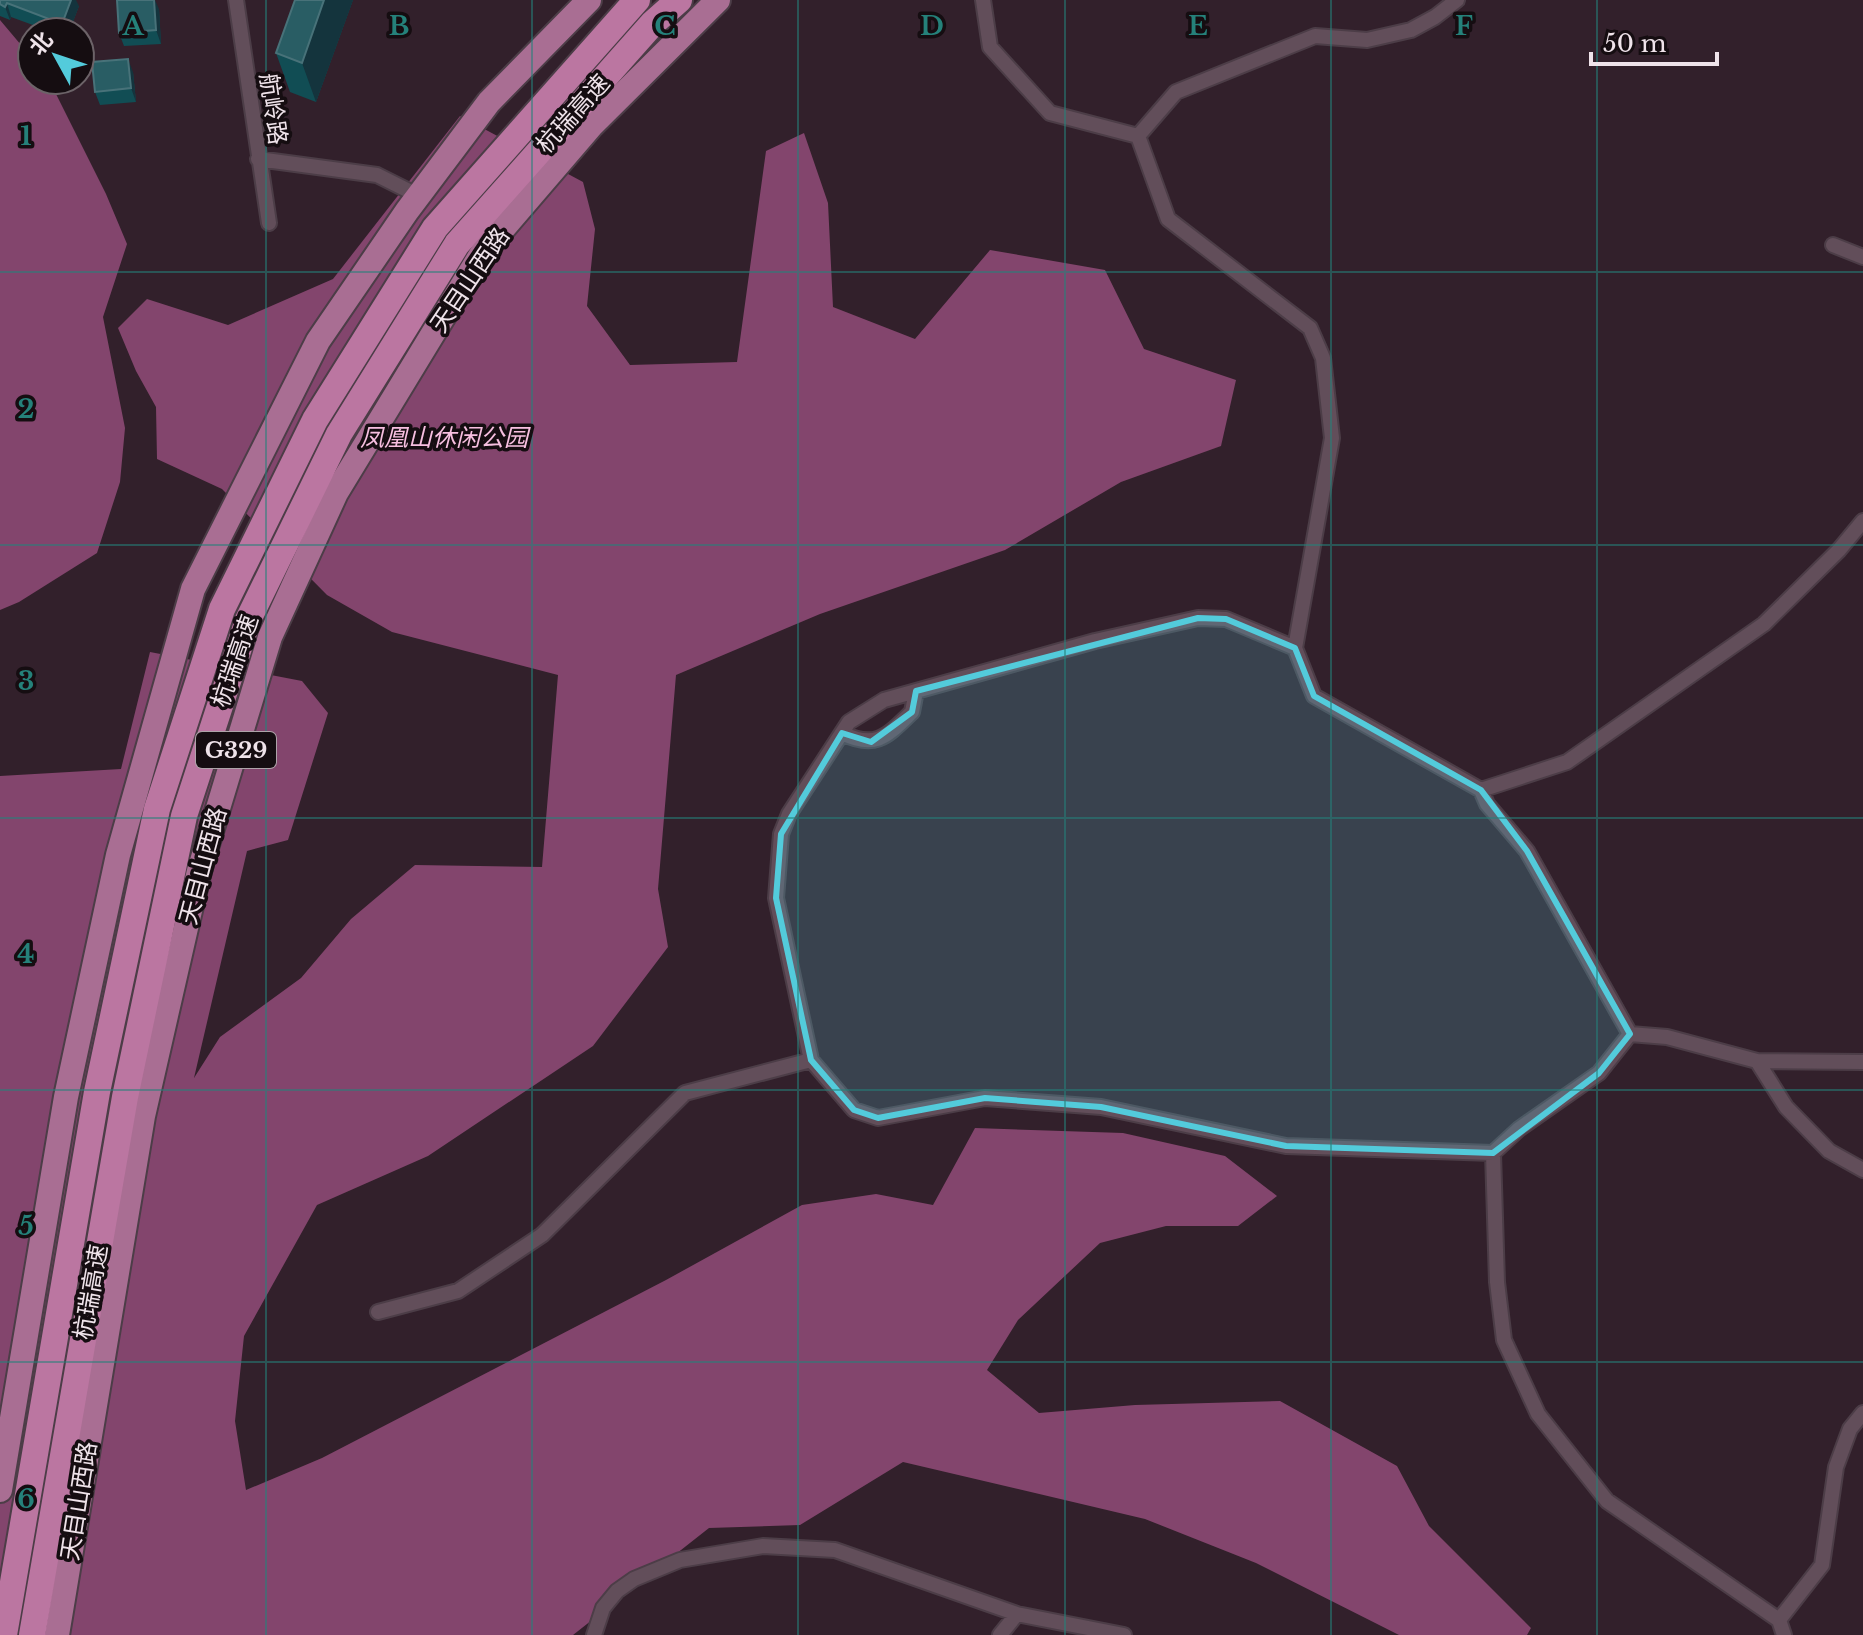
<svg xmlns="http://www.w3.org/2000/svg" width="1863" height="1635" font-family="'Libre Baskerville','Noto Sans SC',serif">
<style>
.forest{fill:#83456d}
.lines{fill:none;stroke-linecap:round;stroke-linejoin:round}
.minor-casing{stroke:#4c3d47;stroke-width:18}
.trunk-casing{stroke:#4c3d47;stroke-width:28}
.motorway-casing{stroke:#4c3d47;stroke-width:30}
.minor{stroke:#624e5a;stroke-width:14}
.trunk{stroke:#a96e93;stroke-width:24}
.motorway{stroke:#bb76a1;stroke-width:26}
.wall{fill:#114d54}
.shaded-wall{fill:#14343d}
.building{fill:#295d64;stroke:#487279;stroke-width:2}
.marked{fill:#53cbdb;fill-opacity:0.2;stroke:#53cbdb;stroke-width:6;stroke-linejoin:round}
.grid{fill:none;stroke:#25817a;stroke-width:2;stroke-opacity:0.55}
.labels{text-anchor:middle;stroke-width:7;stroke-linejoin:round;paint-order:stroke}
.shield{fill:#150d11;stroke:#aea3a9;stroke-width:2}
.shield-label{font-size:22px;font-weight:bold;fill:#efe3ea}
.street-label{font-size:24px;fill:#efe3ea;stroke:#150d11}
.park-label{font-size:24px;font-style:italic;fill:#f7bfe0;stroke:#150d11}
.grid-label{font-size:26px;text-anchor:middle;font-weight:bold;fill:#25817a;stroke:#150d11;stroke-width:7;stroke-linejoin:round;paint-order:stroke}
</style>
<rect width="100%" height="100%" fill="#32202b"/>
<!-- forest -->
<path class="forest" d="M 0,20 L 32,58 L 32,80 L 49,80 L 106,194 L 127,244 L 103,317 L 125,428 L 120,482 L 97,553 L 19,602 L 0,610 Z
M 460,116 L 583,182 L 595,229 L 587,306 L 630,365 L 737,362 L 766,151 L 804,133 L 828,203 L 833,307 L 915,339 L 990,250 L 1105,270 L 1144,349 L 1236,380 L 1221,446 L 1121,482 L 1005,550 L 820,614 L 676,675 L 658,889 L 668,947 L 593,1046 L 428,1156 L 317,1205 L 244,1336 L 235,1421 L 246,1490 L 322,1458 L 666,1280 L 802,1205 L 876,1194 L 933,1205 L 975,1128 L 1123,1133 L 1225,1156 L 1277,1196 L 1238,1226 L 1166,1226 L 1100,1243 L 1018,1320 L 987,1370 L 1039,1413 L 1135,1405 L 1280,1401 L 1397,1466 L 1429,1526 L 1531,1628 L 1527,1635 L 1399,1635 L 1256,1563 L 1145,1519 L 903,1462 L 800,1525 L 709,1528 L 573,1635 L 0,1635 L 0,776 L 121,769 L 150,652 L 302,681 L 328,713 L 288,840 L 247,851 L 194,1078 L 220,1037 L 301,978 L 351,919 L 415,865 L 542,867 L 558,675 L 392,632 L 327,595 L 222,489 L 157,459 L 156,407 L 136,371 L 118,328 L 147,299 L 228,325 L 333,279 Z"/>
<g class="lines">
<defs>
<path id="minor" d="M 236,0 L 269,223
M 983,0 L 990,47 L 1050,113 L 1138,136
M 1138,136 L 1168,219 L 1310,328 L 1323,358 L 1332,438 L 1295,648 L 1314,696 L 1481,790 L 1487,804 L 1527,851 L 1630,1034
M 1138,136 L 1176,92 L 1315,36 L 1367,40 L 1411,30 L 1435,17 L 1457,0
M 258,159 L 377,175 L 419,196
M 1833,245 L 1863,257
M 1295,648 L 1226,619 L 1198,618 L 1095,641 L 884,700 L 849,722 L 789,814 L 781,834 L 776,898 L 811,1060 L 854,1110 L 878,1118 L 985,1098 L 1101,1107 L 1286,1146 L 1493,1153 L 1519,1129 L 1599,1073 L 1630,1034
M 842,733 C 876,750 887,736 912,712 L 916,691
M 1481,790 L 1567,762 L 1764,624 L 1839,550 L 1863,521
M 1630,1034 L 1667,1037 L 1757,1061 L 1863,1062
M 1757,1061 L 1786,1107 L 1829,1151 L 1863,1170
M 1493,1153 L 1497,1282 L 1504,1340 L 1538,1414 L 1607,1501 L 1779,1620 L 1784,1635
M 378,1312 L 458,1291 L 542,1235 L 685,1093 L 811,1060
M 1779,1620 L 1822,1565 L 1836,1467 L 1850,1429 L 1863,1413
M 594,1635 L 603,1608 L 617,1591 L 634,1579 L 680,1560 L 763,1546 L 835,1550 L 1017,1614 L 1124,1635
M 1000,1635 L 1017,1614"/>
<path id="trunk" d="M 0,1490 L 66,1097 L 118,855 L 193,589 L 318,341 L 407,211 L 489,102 L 589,0
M 57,1635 L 143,1116 L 199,871 L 270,637 L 336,493 L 482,253 L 592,125 L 718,0"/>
<path id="motorway" d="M 4,1635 L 97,1092 L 157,809 L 222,609 L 315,420 L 435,228 L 637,0
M 32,1635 L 125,1097 L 184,816 L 248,620 L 339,434 L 457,244 L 653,23 L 679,0"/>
</defs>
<!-- minor casing -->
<use href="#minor" class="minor-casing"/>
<!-- trunk casing -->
<use href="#trunk" class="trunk-casing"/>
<!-- motorway casing -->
<use href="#motorway" class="motorway-casing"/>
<!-- minor -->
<use href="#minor" class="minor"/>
<!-- trunk -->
<use href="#trunk" class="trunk"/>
<!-- motorway -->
<use href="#motorway" class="motorway"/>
</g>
<!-- wall -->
<path class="wall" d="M 0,0 L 79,6 L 69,32 L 52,32 L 11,17 L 10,20 L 0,16 Z
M 295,0 L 353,0 L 316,102 L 290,92 L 276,53 Z
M 159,9 L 161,44 L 124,46 L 119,33 Z
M 133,72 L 136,102 L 100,105 L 95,92 Z"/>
<!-- shaded-wall -->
<path class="shaded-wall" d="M 71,0 L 76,0 L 79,6 L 69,32 L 64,32 L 62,24 Z
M 154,0 L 155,0 L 159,9 L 161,44 L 156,30 Z
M 324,0 L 353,0 L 316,102 L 302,63 Z
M 7,3 L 11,17 L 10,20 L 5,7 Z
M 128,59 L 133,72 L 136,102 L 131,88 Z"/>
<!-- building -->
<path class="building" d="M 0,0 L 71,0 L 62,24 L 7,3 L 5,7 L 0,4 Z
M 117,0 L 154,0 L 156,30 L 119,33 Z
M 295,0 L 324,0 L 302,63 L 276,53 Z
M 128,59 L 131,88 L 95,92 L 92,62 Z"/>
<!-- marked area -->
<path class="marked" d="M 1198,618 L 1226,619 L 1295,648 L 1314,696 L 1481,790 L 1527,851 L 1630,1034 L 1599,1073 L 1493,1153 L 1286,1146 L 1101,1107 L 985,1098 L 878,1118 L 854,1110 L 811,1060 L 776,898 L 781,834 L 842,733 L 871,742 L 912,712 L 916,691 Z"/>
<!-- grid -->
<path class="grid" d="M 266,0 L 266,1635M 532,0 L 532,1635M 798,0 L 798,1635M 1065,0 L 1065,1635M 1331,0 L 1331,1635M 1597,0 L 1597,1635M 0,272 L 1863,272M 0,545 L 1863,545M 0,818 L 1863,818M 0,1090 L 1863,1090M 0,1362 L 1863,1362"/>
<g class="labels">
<!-- shield labels -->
<rect class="shield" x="196" y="732" width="80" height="36" rx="6"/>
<g class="shield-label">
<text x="236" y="758">G329</text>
</g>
<!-- street labels -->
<g class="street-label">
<text transform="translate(273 109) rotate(82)" y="8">航岭路</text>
<text transform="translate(573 114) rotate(-48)" y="8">杭瑞高速</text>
<text transform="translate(470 280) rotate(-56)" y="8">天目山西路</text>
<text transform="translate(235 661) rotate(-71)" y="8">杭瑞高速</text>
<text transform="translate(203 866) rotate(-75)" y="8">天目山西路</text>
<text transform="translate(91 1292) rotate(-80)" y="8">杭瑞高速</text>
<text transform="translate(79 1501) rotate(-81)" y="8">天目山西路</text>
</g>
<!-- park labels -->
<g class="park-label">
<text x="444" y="446">凤凰山休闲公园</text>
</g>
</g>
<g class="grid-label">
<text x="133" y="35">A</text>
<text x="399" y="35">B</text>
<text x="665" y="35">C</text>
<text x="932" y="35">D</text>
<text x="1198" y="35">E</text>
<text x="1464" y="35">F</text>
<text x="26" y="145">1</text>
<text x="26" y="418">2</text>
<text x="26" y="690">3</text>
<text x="26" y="963">4</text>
<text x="26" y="1235">5</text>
<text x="26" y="1508">6</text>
</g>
<!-- north arrow -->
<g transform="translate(56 56) rotate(310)"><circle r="38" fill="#150d11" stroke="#6c6368" stroke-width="2"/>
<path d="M0-6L14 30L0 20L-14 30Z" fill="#53cbdb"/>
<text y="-12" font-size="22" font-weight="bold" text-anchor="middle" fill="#efe3ea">北</text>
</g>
<!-- scale -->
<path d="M1591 52v12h126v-12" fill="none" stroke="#efe3ea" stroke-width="4"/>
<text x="1603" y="52" font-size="24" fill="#efe3ea" stroke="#150d11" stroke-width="6" paint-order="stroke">50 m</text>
</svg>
